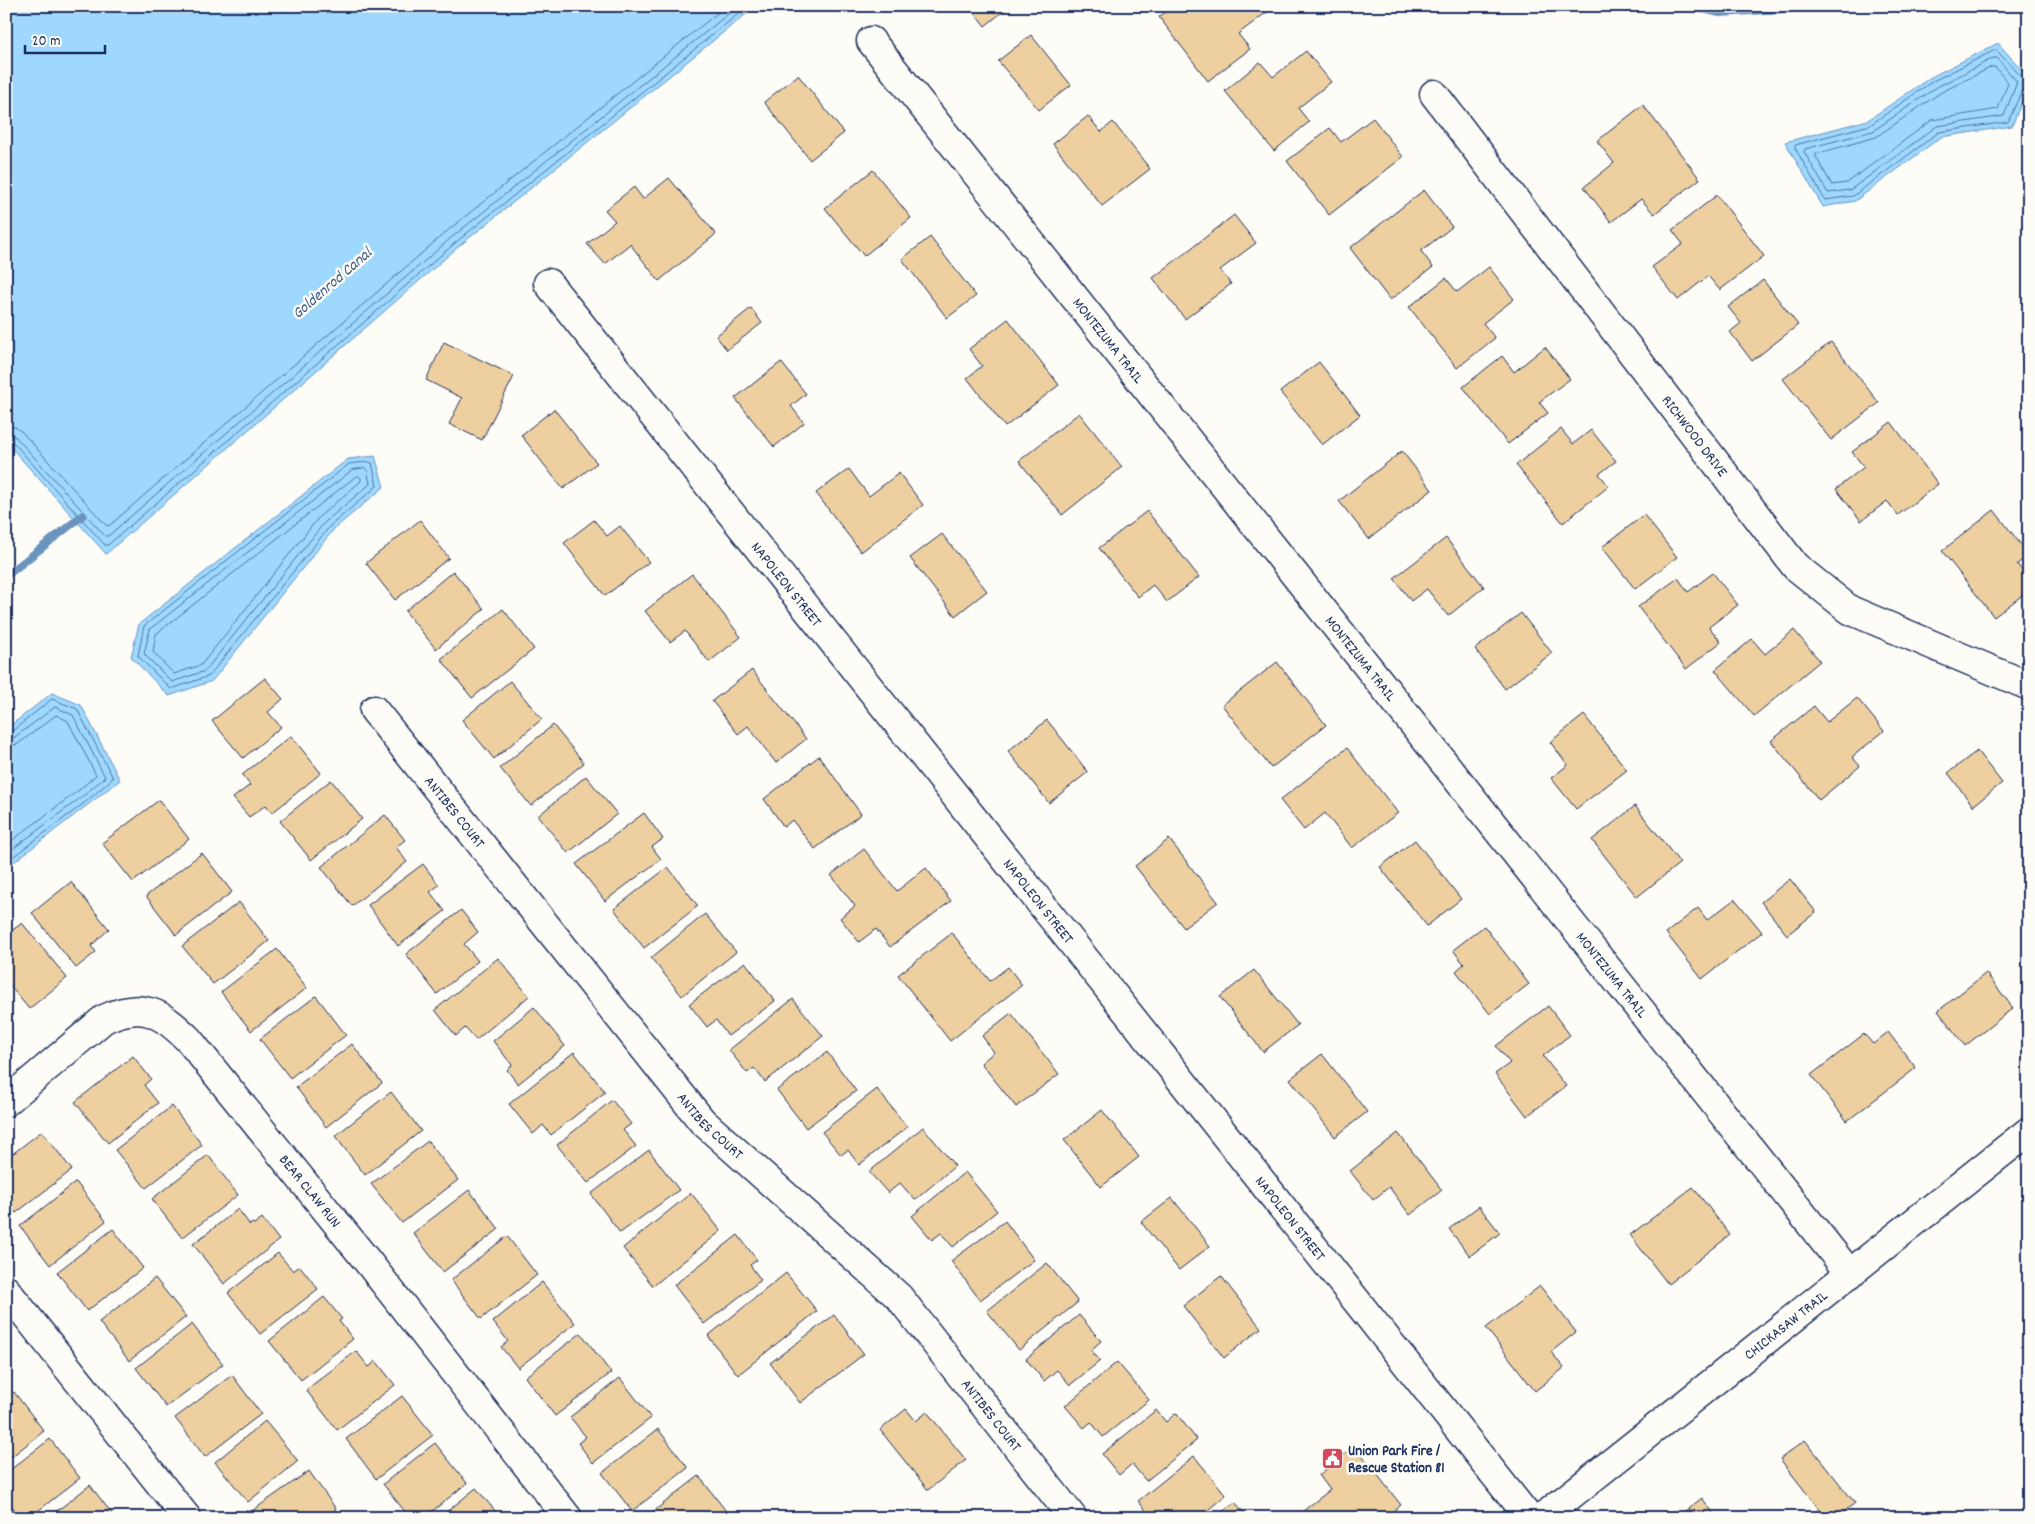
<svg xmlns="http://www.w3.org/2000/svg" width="2035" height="1524" font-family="Dekko,sans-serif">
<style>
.water{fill:#9ed8fe;stroke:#6a94be}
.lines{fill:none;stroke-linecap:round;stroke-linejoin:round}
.shore{stroke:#4f739e;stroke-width:1}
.stream{stroke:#6a94be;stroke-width:8}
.building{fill:#edcfa0;stroke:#1b2f5e}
.minor-casing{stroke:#1b2f5e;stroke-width:31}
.minor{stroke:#fdfcf7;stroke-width:28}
.labels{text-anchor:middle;stroke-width:5;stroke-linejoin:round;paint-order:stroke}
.street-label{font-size:15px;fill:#1b2f5e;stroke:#fdfcf7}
.poi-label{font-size:15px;font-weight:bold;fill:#1b2f5e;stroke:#fdfcf7;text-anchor:start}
.water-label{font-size:16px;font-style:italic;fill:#3c5986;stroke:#fdfcf7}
</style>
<rect width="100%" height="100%" fill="#fdfcf7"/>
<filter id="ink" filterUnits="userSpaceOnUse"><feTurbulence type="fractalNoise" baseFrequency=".02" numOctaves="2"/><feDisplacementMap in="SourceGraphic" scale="10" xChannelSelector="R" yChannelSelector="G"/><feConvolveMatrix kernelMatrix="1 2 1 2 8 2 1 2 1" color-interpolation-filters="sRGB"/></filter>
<g filter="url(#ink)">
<!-- water -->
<path class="water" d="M 6,6 L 756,6 L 458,247 L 106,554 L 6,442 Z
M 1998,43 L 2029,78 L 2029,83 L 2012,126 L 1941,137 L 1855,201 L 1823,207 L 1785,142 L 1868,120 L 1931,77 Z
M 375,456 L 384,487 L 334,529 L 212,681 L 169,696 L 131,657 L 139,624 L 348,459 Z
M 52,693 L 81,705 L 120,780 L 6,868 L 6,729 Z"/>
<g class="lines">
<!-- shore -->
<path class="shore" d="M 1996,50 L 2026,81 L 2008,122 L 1939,132 L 1853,196 L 1825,200 L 1795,148 L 1795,145 L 1870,125 L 1933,81 Z
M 1994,58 L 1997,58 L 2017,82 L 2004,116 L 1937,126 L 1850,190 L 1828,193 L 1804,152 L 1805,149 L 1873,131 L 1937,87 Z
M 1992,67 L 1995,67 L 2008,83 L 1998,109 L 1932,120 L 1847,183 L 1832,185 L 1816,157 L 1816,154 L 1876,137 L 1940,93 Z
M 6,426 L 15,427 L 22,432 L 106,525 L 109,526 L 446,232 L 726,6
M 6,433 L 16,437 L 105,536 L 108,536 L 451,238 L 738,6
M 6,440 L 12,441 L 105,545 L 108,545 L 455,243 L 748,6
M 369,462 L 372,463 L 377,486 L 330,526 L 209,676 L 171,689 L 138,656 L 144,626 L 349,464 Z
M 365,468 L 367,470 L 370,484 L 325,522 L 205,671 L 172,682 L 144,654 L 150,629 L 352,470 Z
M 359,476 L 361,478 L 361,481 L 319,517 L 201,665 L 174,674 L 153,652 L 156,634 L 355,477 Z
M 6,733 L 11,732 L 52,699 L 77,709 L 113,778 L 87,801 L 6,862
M 6,739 L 15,737 L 55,707 L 73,715 L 105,777 L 83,796 L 6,854
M 6,747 L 18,744 L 56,715 L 68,721 L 96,775 L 79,790 L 6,845"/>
<!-- stream -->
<path class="stream" d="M 1690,6 L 1720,13 L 1828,6
M 6,576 L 83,515"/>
</g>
<!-- building -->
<path class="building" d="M 969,6 L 1010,6 L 985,26 Z
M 1173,6 L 1262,6 L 1267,12 L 1238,34 L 1250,49 L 1208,81 L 1159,17 Z
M 1031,35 L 1071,85 L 1039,110 L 998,61 Z
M 1306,51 L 1331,82 L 1298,108 L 1309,122 L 1274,151 L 1225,91 L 1260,62 L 1273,77 Z
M 798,75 L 844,133 L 810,160 L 764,102 Z
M 1643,105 L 1700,179 L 1654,214 L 1641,199 L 1611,222 L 1584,187 L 1614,163 L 1597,141 Z
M 1088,116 L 1101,132 L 1113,122 L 1150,169 L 1102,206 L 1053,144 Z
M 1373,118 L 1403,157 L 1329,215 L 1287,161 L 1330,128 L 1341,142 Z
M 873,170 L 911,218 L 864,256 L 825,208 Z
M 669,178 L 716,234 L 659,281 L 630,244 L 605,264 L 587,244 L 615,221 L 605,210 L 634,187 L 643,199 Z
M 1424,190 L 1452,227 L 1421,251 L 1433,267 L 1390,300 L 1350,248 Z
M 1717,195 L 1764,256 L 1720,290 L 1708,276 L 1678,300 L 1652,267 L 1683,244 L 1672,230 Z
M 1234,215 L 1256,243 L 1220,270 L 1231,284 L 1185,319 L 1153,278 Z
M 930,237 L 976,296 L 947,318 L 902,259 Z
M 1489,267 L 1514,299 L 1483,323 L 1495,338 L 1457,368 L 1409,307 L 1446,278 L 1457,292 Z
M 1763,280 L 1798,325 L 1752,361 L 1730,332 L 1741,323 L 1728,307 Z
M 751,308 L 762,323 L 727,350 L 716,336 Z
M 1008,319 L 1059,385 L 1005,427 L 967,378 L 982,366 L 969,349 Z
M 444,342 L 514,376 L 482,440 L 449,424 L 462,398 L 426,380 Z
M 1831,342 L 1879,403 L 1831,440 L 1783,379 Z
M 1545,347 L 1570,379 L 1539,402 L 1548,413 L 1508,444 L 1463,387 L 1502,356 L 1514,372 Z
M 781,362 L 806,394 L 791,406 L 804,423 L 774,447 L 735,398 Z
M 1319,362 L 1360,415 L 1322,445 L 1280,392 Z
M 554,409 L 597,463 L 563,489 L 521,435 Z
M 1079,413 L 1122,467 L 1062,515 L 1019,461 Z
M 1891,422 L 1938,484 L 1898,515 L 1887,501 L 1861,521 L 1836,489 L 1864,467 L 1852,452 Z
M 1561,429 L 1573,444 L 1591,430 L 1616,461 L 1599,474 L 1609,486 L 1563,523 L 1516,465 Z
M 1402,451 L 1432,490 L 1369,539 L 1339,501 Z
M 849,469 L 869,496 L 899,473 L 923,505 L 861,552 L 816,493 Z
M 1994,510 L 2029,555 L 2017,564 L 2029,580 L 2029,590 L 1994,617 L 1942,551 Z
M 1147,511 L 1199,577 L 1167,602 L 1153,585 L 1138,597 L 1099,548 Z
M 1644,515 L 1677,557 L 1635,589 L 1602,547 Z
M 420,520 L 449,558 L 395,600 L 366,563 Z
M 594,520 L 607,536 L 620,526 L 649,562 L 605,596 L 564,543 Z
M 942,534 L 987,591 L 955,616 L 910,558 Z
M 1446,538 L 1484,587 L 1448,616 L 1427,589 L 1411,601 L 1394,578 Z
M 453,571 L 484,609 L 436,649 L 405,611 Z
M 1713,573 L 1738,605 L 1709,627 L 1721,642 L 1686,669 L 1638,607 L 1678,578 L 1688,592 Z
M 692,574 L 741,637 L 709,662 L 685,631 L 670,642 L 645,611 Z
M 503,609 L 534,649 L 472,698 L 441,659 Z
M 1521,613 L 1552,653 L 1505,689 L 1475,649 Z
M 1794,630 L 1820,661 L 1754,716 L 1715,670 L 1752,639 L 1765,654 Z
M 1277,662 L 1326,725 L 1271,768 L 1222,705 Z
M 752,670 L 806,739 L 776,763 L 748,726 L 738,734 L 712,701 Z
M 265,678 L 283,699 L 268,712 L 281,727 L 243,758 L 212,721 Z
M 510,681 L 542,719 L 494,759 L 462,720 Z
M 1857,698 L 1884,731 L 1852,757 L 1860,766 L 1819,800 L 1771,741 L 1814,706 L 1827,722 Z
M 1584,715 L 1627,770 L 1576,809 L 1551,778 L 1568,765 L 1550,742 Z
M 1047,720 L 1088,772 L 1049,803 L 1008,751 Z
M 553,725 L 584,763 L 531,806 L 500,768 Z
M 291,736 L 321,773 L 272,813 L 266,805 L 249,817 L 233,798 L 250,785 L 242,775 Z
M 1347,748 L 1398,813 L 1352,848 L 1325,813 L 1304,830 L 1280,800 Z
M 1977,751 L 2002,783 L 1973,806 L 1948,773 Z
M 819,756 L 861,814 L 815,849 L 792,820 L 784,827 L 764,799 Z
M 586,776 L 617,814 L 568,853 L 538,816 Z
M 331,780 L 362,819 L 311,860 L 280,821 Z
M 159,800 L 189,839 L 133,882 L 102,843 Z
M 1635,806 L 1680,863 L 1637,897 L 1592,840 Z
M 644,813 L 663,839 L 652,847 L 661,859 L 605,901 L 576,864 Z
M 385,815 L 405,840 L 396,847 L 407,862 L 352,906 L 321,867 Z
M 1169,839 L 1218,902 L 1184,928 L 1135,866 Z
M 1415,840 L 1461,899 L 1427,926 L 1380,867 Z
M 864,849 L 897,891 L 926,868 L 951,901 L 890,947 L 876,929 L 859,942 L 840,918 L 855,906 L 831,875 Z
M 202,853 L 232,892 L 176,935 L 146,896 Z
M 423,864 L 439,885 L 430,892 L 445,911 L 398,946 L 368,905 Z
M 668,867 L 698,906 L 644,948 L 614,909 Z
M 1790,879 L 1816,912 L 1787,935 L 1761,902 Z
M 71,882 L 109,929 L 91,946 L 96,952 L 76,968 L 32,913 Z
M 1735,899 L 1762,932 L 1702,979 L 1666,933 L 1698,908 L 1707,920 Z
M 239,902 L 269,941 L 213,984 L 182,946 Z
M 461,910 L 478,932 L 464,944 L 478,961 L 437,994 L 406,954 Z
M 705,914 L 736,952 L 682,996 L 651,958 Z
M 22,923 L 67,978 L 29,1009 L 6,981 L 6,935 Z
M 1484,926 L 1529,984 L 1490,1014 L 1456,971 L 1464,964 L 1453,950 Z
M 952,933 L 990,981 L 1008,967 L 1022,985 L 950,1041 L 898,975 Z
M 277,949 L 307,988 L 251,1031 L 221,992 Z
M 498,958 L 529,996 L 476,1040 L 465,1028 L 456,1036 L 435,1010 Z
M 745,962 L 775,1001 L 728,1036 L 716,1020 L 707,1027 L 689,1004 Z
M 1254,970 L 1298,1025 L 1263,1052 L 1220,997 Z
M 1986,973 L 2013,1008 L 1965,1046 L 1938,1011 Z
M 316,996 L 346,1035 L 290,1078 L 260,1039 Z
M 793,999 L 823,1036 L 765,1082 L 754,1068 L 747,1073 L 729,1050 Z
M 1548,1006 L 1570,1035 L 1543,1056 L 1566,1086 L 1527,1116 L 1495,1074 L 1510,1063 L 1496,1046 Z
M 534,1007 L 565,1046 L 518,1084 L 507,1070 L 512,1065 L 493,1041 Z
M 1011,1013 L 1059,1074 L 1016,1107 L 981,1063 L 994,1052 L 982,1036 Z
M 1888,1032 L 1916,1068 L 1847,1121 L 1811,1075 L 1864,1034 L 1873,1044 Z
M 352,1044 L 382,1083 L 326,1127 L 296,1087 Z
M 574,1052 L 605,1092 L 551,1135 L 543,1125 L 533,1134 L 509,1104 Z
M 827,1052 L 856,1091 L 806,1128 L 777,1090 Z
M 1322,1054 L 1367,1112 L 1335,1137 L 1290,1079 Z
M 133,1056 L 151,1079 L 144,1085 L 158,1103 L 108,1143 L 75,1102 Z
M 877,1089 L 907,1127 L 859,1165 L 848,1150 L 841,1155 L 822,1132 Z
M 391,1092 L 421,1131 L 365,1175 L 335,1136 Z
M 612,1100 L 631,1124 L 623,1130 L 636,1146 L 588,1183 L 557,1145 Z
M 172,1106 L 202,1145 L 146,1188 L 115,1150 Z
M 1102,1110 L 1139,1157 L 1101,1187 L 1064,1140 Z
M 923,1127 L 955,1166 L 915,1200 L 900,1183 L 888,1193 L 869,1172 Z
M 42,1131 L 72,1170 L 16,1213 L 6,1201 L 6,1159 Z
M 1398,1133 L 1442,1190 L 1410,1215 L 1389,1187 L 1373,1200 L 1350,1171 Z
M 428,1141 L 458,1180 L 402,1223 L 371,1184 Z
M 649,1150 L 679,1190 L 620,1233 L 591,1194 Z
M 208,1155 L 238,1195 L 182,1238 L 152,1199 Z
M 965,1172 L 997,1211 L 953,1247 L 941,1233 L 932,1240 L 912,1216 Z
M 76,1182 L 106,1221 L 50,1265 L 20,1226 Z
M 1693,1187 L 1730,1235 L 1668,1284 L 1630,1235 Z
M 469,1190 L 499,1229 L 443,1272 L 413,1233 Z
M 691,1193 L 721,1231 L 653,1286 L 623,1248 Z
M 1172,1198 L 1210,1246 L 1179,1270 L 1141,1222 Z
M 1479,1206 L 1500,1233 L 1470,1256 L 1449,1229 Z
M 238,1209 L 250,1225 L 252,1223 L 254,1224 L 262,1218 L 279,1240 L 224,1284 L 193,1244 Z
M 1005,1221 L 1034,1260 L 980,1300 L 951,1261 Z
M 113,1229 L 143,1268 L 87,1311 L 57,1272 Z
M 738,1235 L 757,1260 L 750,1265 L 761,1280 L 704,1324 L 674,1285 Z
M 507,1236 L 537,1275 L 481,1319 L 451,1280 Z
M 278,1253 L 293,1271 L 300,1266 L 318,1289 L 260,1334 L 228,1293 Z
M 1047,1263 L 1078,1302 L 1019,1350 L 987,1311 Z
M 786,1273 L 817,1311 L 738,1375 L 708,1336 Z
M 1221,1276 L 1261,1328 L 1224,1358 L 1183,1306 Z
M 155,1278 L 186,1317 L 129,1361 L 99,1322 Z
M 542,1282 L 575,1323 L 518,1368 L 501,1347 L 508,1341 L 493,1322 Z
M 1540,1286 L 1576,1332 L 1551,1352 L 1564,1368 L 1535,1391 L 1486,1328 Z
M 324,1297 L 342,1319 L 339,1321 L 353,1339 L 301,1380 L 269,1341 Z
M 834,1315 L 864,1354 L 800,1403 L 770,1363 Z
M 1079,1315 L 1101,1341 L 1091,1350 L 1100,1361 L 1070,1385 L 1057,1370 L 1044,1381 L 1026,1359 Z
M 192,1324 L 223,1364 L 166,1407 L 136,1368 Z
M 581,1333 L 611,1373 L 555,1416 L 525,1377 Z
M 356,1351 L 369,1367 L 376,1361 L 395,1385 L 337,1430 L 306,1390 Z
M 1117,1362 L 1149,1400 L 1103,1437 L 1091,1422 L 1084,1428 L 1065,1406 Z
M 232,1375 L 261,1414 L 205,1457 L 175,1418 Z
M 620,1378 L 651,1418 L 593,1463 L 578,1443 L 586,1437 L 570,1417 Z
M 14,1392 L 44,1431 L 6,1461 L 6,1398 Z
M 402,1396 L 433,1435 L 376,1479 L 346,1439 Z
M 906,1409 L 916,1421 L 927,1412 L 966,1460 L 928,1490 L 880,1430 Z
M 1156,1410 L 1166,1422 L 1176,1413 L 1197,1440 L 1146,1481 L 1132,1464 L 1119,1475 L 1102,1454 Z
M 265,1421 L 298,1461 L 248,1502 L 215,1462 Z
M 658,1429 L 688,1468 L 632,1511 L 602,1473 Z
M 50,1439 L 80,1478 L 29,1518 L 21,1518 L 6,1498 L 6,1473 Z
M 1805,1440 L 1855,1503 L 1836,1518 L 1826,1518 L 1780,1459 Z
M 435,1443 L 467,1483 L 424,1518 L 410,1518 L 383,1484 Z
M 1355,1446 L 1401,1505 L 1384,1518 L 1308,1518 L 1303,1511 L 1330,1490 L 1319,1475 Z
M 1194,1456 L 1226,1495 L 1198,1518 L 1177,1518 L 1171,1510 L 1162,1518 L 1152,1518 L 1138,1501 Z
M 309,1471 L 336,1509 L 324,1518 L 252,1518 L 249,1513 Z
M 699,1476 L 729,1515 L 726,1518 L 645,1518 Z
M 90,1485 L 115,1518 L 48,1518 Z
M 476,1488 L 501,1518 L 439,1518 Z
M 1702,1498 L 1717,1518 L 1676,1518 Z
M 1235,1502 L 1248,1518 L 1215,1518 Z"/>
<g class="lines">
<defs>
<g id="minor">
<path id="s1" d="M 871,41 L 1850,1274"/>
<path id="s2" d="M 1434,94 L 1795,566 L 1850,610 L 2029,686"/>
<path id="s3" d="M 548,283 L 1529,1518"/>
<path id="s4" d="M 374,710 L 702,1121 L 899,1297 L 1073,1518"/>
<path id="s5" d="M 6,1102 L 104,1019 C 142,1001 161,1012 189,1040 L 368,1262 L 568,1518"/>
<path d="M 6,1290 L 187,1518"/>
<path id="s6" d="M 1542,1518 L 2029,1131"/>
</g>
</defs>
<!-- minor casing -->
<use href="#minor" class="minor-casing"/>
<!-- minor -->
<use href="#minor" class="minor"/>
</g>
</g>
<!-- icons -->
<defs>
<symbol id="civic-square" viewBox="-11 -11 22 22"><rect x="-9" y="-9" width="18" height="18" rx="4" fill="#d1495b" stroke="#fdfcf7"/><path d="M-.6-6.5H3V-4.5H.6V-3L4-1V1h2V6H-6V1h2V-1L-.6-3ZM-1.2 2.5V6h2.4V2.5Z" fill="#fff"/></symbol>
</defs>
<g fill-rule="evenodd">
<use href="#civic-square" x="1320" y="1446" width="25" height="25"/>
</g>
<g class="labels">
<!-- street labels -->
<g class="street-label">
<text dy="5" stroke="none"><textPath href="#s1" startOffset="382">MONTEZUMA TRAIL</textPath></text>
<text dy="5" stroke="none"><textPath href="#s2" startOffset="430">RICHWOOD DRIVE</textPath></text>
<text dy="5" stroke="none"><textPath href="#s3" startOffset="384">NAPOLEON STREET</textPath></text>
<text dy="5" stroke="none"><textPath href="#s1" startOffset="788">MONTEZUMA TRAIL</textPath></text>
<text dy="5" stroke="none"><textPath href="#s4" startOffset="130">ANTIBES COURT</textPath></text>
<text dy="5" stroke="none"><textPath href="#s3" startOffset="789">NAPOLEON STREET</textPath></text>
<text dy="5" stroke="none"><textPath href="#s1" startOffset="1192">MONTEZUMA TRAIL</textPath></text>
<text dy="5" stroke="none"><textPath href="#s4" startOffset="535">ANTIBES COURT</textPath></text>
<text dy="5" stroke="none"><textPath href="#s5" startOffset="418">BEAR CLAW RUN</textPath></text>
<text dy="5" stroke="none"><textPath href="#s3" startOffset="1194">NAPOLEON STREET</textPath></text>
<text dy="5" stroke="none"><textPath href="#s6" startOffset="311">CHICKASAW TRAIL</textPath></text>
<text dy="5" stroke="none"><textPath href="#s4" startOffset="940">ANTIBES COURT</textPath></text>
</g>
<!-- poi labels -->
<g class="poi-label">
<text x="1348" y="1455">Union Park Fire /<tspan x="1348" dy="17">Rescue Station 81</tspan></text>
</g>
<!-- water labels -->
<g class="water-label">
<text transform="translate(331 282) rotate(-41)" y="6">Goldenrod Canal</text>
</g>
</g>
<!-- margin -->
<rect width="2035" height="1524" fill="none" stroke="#fdfcf7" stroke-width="25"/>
<rect x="12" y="12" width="2010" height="1499" fill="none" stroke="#1b2f5e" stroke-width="2" filter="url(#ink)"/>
<!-- scale -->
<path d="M25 45v8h80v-8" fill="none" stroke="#1b2f5e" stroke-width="2.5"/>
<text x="32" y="45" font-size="15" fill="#1b2f5e" stroke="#fdfcf7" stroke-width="4" paint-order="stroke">20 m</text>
</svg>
